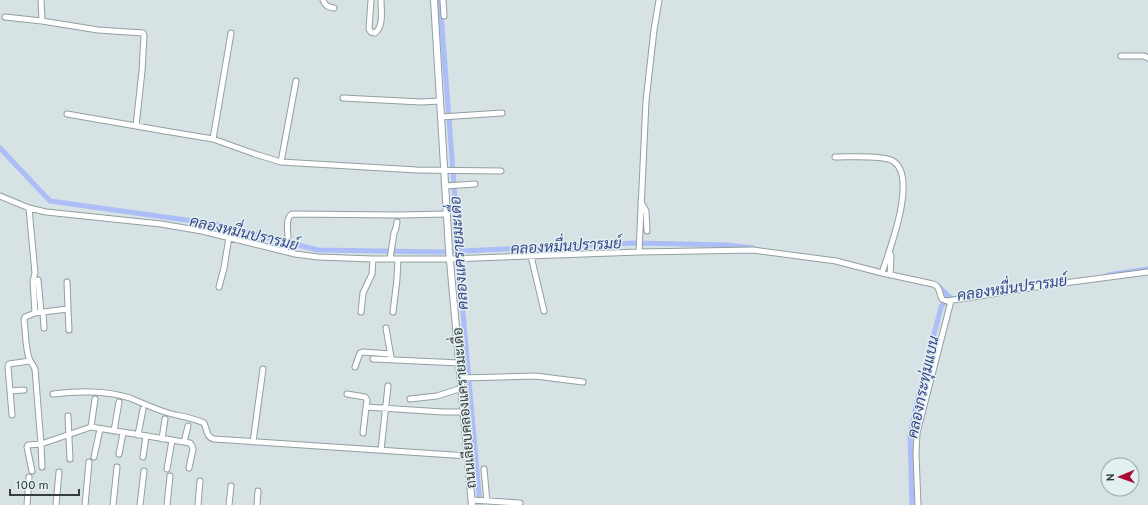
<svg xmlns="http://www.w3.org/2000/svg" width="1148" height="505" font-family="Overpass,Sarabun,sans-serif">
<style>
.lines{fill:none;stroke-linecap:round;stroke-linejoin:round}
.canal{stroke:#acbdf7;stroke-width:5}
.minor-casing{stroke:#939fa0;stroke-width:7}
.tertiary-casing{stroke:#939fa0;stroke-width:8}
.minor{stroke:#fff;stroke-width:5}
.tertiary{stroke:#fff;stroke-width:6}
.labels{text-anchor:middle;stroke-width:3;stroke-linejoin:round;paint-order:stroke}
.street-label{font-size:14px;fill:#373c3c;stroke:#e3f0f1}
.water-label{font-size:15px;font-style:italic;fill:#38468b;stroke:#e3f0f1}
</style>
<rect width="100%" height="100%" fill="#d6e2e3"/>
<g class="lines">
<!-- canal -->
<path class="canal" d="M 440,0 L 459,251 L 458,256 L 480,505
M 0,148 L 50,201 L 215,224 L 318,250 L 441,252 L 636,243 L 727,245 L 753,248
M 1108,275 L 1148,269
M 937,285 L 952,299 L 958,298
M 912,505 L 910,434 L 918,397 L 941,307 L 947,298"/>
<defs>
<path id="minor" d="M 41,0 L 42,21
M 323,0 C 325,6 328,7 334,8
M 371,0 L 369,29 L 371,32 L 375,33 C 384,26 381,10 381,0
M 443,0 L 444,16
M 5,17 L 42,21 L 98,30 L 143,33 L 144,36 L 142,71 L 136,126
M 1121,56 L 1144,56 L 1148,58
M 343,98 L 421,102 L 440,101
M 67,114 L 165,131 L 213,139 L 255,154 L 281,162 L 417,170 L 501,171
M 441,117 L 502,113
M 213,139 L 231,33
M 835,157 C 849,157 880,155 891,160 C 920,173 889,251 882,273
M 281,162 L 296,81
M 445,186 L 475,184
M 0,196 L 29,208 L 46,212 L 161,224 L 202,231 L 295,254 L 318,257 L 373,259 L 450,259 L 639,252 L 753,250 L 836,261 L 882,273 L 933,284 C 940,286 939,293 942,299 L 947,301 L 1049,285 L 1148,272
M 641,202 L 646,211 L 647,231
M 29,208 L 35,273 L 34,277
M 285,251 C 286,247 288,243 288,238 C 288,230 285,219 292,214 L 399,215 L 447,214
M 889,251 L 891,256 L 890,275
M 639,252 L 646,101 L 654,30 L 659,0
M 531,256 L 544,311
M 390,259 L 394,233 L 396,228 L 397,222
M 33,280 L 35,313
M 38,280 L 41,312
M 67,282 L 68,309 L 35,313 L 25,317 L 24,320 C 26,333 25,346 29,358 C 30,362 33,364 35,369 L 41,444 L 91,427 L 172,440 L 190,443 L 192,446 L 193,449 L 189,468
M 219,287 L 224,268 L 229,237
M 68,309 L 69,330
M 43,312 L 44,328
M 361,312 L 363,293 L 372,274 L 373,259
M 393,312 L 397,279 L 398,259
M 386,328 L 391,357
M 373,359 L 460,363
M 355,367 L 360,353 L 363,352 L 390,354
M 461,378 L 535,376 L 583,382
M 10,391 L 24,390
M 53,394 C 79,391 105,390 130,398 C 142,403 153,408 165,412 C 177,416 192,417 204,423 C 207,429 206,437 214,439 L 468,456
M 347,394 L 365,397 L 367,400 L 366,407 L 443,412 L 464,412
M 410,399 L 437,396 L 462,388
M 12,415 L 8,367 L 9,364 L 30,361
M 68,416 L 70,459
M 91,427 L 95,399
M 114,431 L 119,402
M 363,433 L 366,407
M 138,435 L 143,409
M 162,439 L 165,419
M 184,442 L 188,426
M 253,442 L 263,369
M 381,450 L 388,386
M 119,454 L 123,433
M 94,457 L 100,429
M 143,457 L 146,436
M 167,469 L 172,440
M 484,469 L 487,502
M 32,471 L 27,447 L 28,445 L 41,444 L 42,467
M 472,500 L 520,503
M 27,505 L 29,477
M 56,505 L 59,472
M 85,505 L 89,462
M 113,505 L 117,467
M 140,505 L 144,471
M 167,505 L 170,476
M 198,505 L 200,481
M 229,505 L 231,486
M 257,505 L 258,491
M 918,505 L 916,454 L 917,433 L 951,301"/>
<path id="tertiary" d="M 434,0 L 449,250 L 472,505"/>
</defs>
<!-- minor casing -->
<use href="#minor" class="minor-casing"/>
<!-- tertiary casing -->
<use href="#tertiary" class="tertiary-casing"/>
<!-- minor -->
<use href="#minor" class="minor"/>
<!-- tertiary -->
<use href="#tertiary" class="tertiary"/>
</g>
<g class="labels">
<!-- street labels -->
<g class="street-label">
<text transform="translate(464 408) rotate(-95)" y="5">ถนนเลียบคลองแครายมะเดื่อ</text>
</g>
<!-- water labels -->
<g class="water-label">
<text transform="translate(244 233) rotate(13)" y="5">คลองหมื่นปรารมย์</text>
<text transform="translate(566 246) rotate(-3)" y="5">คลองหมื่นปรารมย์</text>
<text transform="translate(459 253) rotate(-94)" y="5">คลองแครายมะเดื่อ</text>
<text transform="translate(1012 288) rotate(-8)" y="5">คลองหมื่นปรารมย์</text>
<text transform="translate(923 387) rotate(-78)" y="5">คลองกระทุ่มแบน</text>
</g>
</g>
<!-- north arrow -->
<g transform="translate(1120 477) rotate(268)"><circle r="19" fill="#e3f0f1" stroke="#9ea8a9"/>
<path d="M0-3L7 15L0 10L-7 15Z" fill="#a60c36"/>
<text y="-6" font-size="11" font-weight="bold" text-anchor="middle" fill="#373c3c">N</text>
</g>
<!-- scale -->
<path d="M10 489v6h69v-6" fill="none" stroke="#373c3c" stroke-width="2"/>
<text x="16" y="489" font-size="12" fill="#373c3c" stroke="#e3f0f1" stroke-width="3" paint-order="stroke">100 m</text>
</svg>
